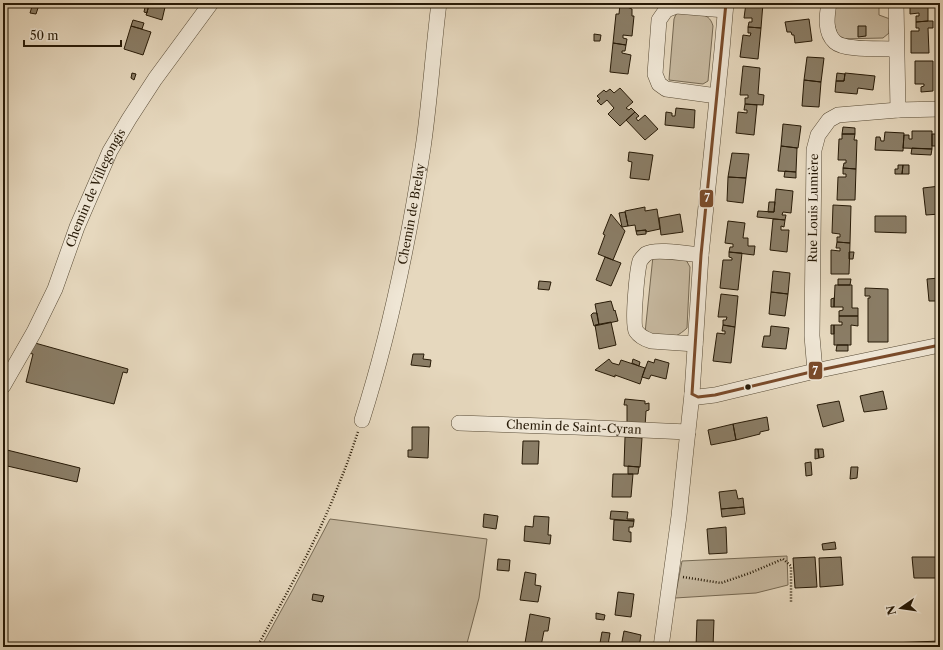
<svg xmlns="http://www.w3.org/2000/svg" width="943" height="650" font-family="'Libre Caslon Text',serif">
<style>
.green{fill:#c6b89f;stroke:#766953}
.building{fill:#8a7d66;stroke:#271a07}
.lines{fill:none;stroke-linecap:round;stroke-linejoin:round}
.street-casing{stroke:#574a35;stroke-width:16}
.path{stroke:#271a07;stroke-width:2.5;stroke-dasharray:1 2;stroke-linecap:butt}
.street{stroke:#efe6d5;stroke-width:15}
.bus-1-casing{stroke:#efe6d5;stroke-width:6}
.bus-1{stroke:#7a4b2a;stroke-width:3}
.bus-dot{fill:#271a07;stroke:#efe6d5;stroke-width:1.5}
.labels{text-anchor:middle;stroke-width:3;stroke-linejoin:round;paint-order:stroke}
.street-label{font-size:12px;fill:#271a07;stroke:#efe6d5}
.line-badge{stroke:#efe6d5;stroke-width:1.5}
.badge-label{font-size:11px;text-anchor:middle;font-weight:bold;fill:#fff}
</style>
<rect width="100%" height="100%" fill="#e6d8be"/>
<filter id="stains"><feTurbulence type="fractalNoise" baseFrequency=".005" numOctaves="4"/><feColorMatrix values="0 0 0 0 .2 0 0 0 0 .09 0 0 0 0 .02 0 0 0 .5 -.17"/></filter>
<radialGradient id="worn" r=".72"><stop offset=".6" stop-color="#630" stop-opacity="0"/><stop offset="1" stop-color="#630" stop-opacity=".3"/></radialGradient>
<!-- green -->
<path class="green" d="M 835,3 L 879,3 L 879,15 L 890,19 L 889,33 L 883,38 L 839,39 L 833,21 Z
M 678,13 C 693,14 709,10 713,26 L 708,81 L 703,84 L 669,80 L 674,19 L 676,14 Z
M 653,256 L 685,258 L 690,267 L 687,328 C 671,343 663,337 645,333 Z
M 330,519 L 487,539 L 479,598 L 466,647 L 261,647 L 292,591 Z
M 787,556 L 788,585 L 756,593 L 675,598 L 682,561 Z"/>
<!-- building -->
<path class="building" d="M 33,3 L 39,5 L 36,14 L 30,13 Z
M 150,3 L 166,3 L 162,20 L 146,15 Z
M 746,3 L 763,3 L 761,28 L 748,27 L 749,22 L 752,22 L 752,18 L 744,18 Z
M 795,3 L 813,3 L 813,7 L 795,6 Z
M 910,3 L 928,3 L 928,21 L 916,22 L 916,16 L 919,16 L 919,13 L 910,14 Z
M 620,4 L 632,9 L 632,16 L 634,16 L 632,36 L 623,35 L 623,38 L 627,39 L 626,45 L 613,43 L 616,14 L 619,14 Z
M 145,7 L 148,8 L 147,13 L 144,12 Z
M 809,19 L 812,41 L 795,43 L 794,35 L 792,35 L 791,32 L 787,32 L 785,22 Z
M 133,20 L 144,23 L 142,29 L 131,26 Z
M 928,21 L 933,21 L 933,28 L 928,28 L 929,53 L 911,53 L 911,31 L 919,31 L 919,28 L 916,28 L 916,22 Z
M 131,26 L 151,32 L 143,55 L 124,49 Z
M 858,26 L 866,26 L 866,36 L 858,37 Z
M 748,27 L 761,28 L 758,59 L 740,57 L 743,35 L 750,36 L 751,33 L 748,33 Z
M 594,34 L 601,35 L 600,41 L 594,41 Z
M 613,43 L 626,45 L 625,51 L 622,51 L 622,53 L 631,55 L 628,74 L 610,72 Z
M 807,57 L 824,58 L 821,82 L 804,80 Z
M 915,61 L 933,61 L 933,91 L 921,92 L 921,87 L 924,86 L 924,84 L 915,84 Z
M 743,66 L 760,68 L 758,94 L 764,95 L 763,105 L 745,104 L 745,98 L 748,98 L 748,95 L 740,95 Z
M 132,73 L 136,74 L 134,80 L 131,78 Z
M 837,73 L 845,74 L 844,81 L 836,81 Z
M 845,73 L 875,76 L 873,90 L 858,88 L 857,94 L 835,92 L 836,81 L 844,81 Z
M 804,80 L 821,82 L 819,107 L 802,106 Z
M 620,88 L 633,102 L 626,108 L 629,110 L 631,108 L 635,112 L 620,126 L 608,114 L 614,108 L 607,100 L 601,105 L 597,101 L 600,99 L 597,96 L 604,90 L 606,92 L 610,89 L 614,93 Z
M 745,104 L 757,105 L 754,135 L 736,133 L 738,112 L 747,113 L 747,110 L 744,110 Z
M 676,108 L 695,110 L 694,128 L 665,125 L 666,112 L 672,113 L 672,116 L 675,116 Z
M 635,112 L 639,116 L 636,118 L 638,121 L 645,115 L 658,129 L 645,140 L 626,120 Z
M 783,124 L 801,126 L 798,148 L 781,146 Z
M 843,127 L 855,128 L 855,134 L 842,134 Z
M 912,131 L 932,131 L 932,149 L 903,148 L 904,135 L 909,135 L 909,139 L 912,139 Z
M 885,132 L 904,133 L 903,151 L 875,150 L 876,137 L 880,137 L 881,141 L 884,141 Z
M 842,134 L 855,134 L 854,140 L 857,140 L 856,169 L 843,168 L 844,163 L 846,163 L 846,160 L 838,160 L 839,139 L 842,139 Z
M 932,134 L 937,134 L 937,138 L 940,138 L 940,146 L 932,146 Z
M 781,146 L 797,148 L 796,172 L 778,171 Z
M 912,148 L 932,149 L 931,155 L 911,154 Z
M 629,152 L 653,155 L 649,180 L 630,178 L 632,162 L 628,161 Z
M 732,153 L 749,154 L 746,178 L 728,177 Z
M 898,165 L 903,165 L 902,174 L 895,174 L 895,169 L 898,169 Z
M 903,165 L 909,165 L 909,174 L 902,174 Z
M 843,168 L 856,169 L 855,200 L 837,200 L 838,177 L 846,177 L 846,174 L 843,174 Z
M 785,171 L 796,172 L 796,178 L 784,177 Z
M 728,177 L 746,178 L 743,203 L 727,201 Z
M 940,186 L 940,214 L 926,215 L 923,188 Z
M 776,189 L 793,191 L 791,213 L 783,212 L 782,215 L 786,215 L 785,220 L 757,217 L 758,211 L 774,212 Z
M 769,202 L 775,202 L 774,212 L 768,212 Z
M 833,205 L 851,206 L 850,243 L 837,242 L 837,237 L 840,237 L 840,234 L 832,233 Z
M 645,207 L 645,211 L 657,209 L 660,229 L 646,232 L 646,230 L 636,231 L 635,225 L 628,226 L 625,211 Z
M 625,212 L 628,226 L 622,227 L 619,213 Z
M 611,214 L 625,231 L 613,260 L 598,254 L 605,235 L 603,234 Z
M 680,214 L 683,232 L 661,235 L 659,218 Z
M 875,216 L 906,216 L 906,233 L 875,232 Z
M 773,219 L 785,220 L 784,227 L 781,226 L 781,230 L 789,230 L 787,252 L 770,250 Z
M 728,221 L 745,223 L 743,238 L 748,238 L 748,246 L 755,246 L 754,255 L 729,252 L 730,247 L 733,247 L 733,244 L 725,243 Z
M 646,230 L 646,234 L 637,235 L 636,231 Z
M 837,242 L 850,243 L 849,274 L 831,274 L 831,250 L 840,251 L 840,248 L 836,248 Z
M 729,252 L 742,253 L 738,290 L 720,288 L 723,260 L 732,260 L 732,258 L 729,257 Z
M 849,252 L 854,252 L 853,259 L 849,259 Z
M 605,257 L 621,263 L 611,286 L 596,280 Z
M 773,271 L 790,273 L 788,294 L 771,292 Z
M 940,278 L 940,295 L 936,295 L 937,301 L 929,301 L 927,279 Z
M 838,279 L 851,279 L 850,285 L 838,285 Z
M 539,281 L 551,282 L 549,290 L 538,289 Z
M 835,285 L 852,285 L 852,308 L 858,308 L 858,316 L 839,316 L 839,311 L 843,310 L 843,307 L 834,307 Z
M 865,288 L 888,289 L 888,342 L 868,342 L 868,298 L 870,298 L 870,296 L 865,296 Z
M 771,292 L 788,294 L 785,316 L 769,314 Z
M 721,294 L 738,296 L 735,327 L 723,325 L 723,320 L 726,320 L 727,317 L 718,317 Z
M 834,298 L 834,307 L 831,307 L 831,299 Z
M 611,301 L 614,311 L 615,310 L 618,321 L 599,325 L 595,304 Z
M 593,313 L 597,313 L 599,325 L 594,326 L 591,315 Z
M 839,316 L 858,316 L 858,326 L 851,325 L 851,345 L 834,345 L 834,325 L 842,325 L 842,322 L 839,322 Z
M 611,322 L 616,345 L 599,349 L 595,325 Z
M 723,325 L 735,327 L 731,363 L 713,361 L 717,333 L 725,334 L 725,331 L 722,331 Z
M 831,325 L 834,325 L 834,334 L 831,334 Z
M 771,326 L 789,328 L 786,349 L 762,347 L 764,336 L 770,336 Z
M 35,343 L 128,369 L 127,373 L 123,372 L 114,404 L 26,382 L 33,354 L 28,353 Z
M 837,345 L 848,345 L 848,351 L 836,351 Z
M 413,354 L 424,354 L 423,359 L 431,360 L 430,367 L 411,365 Z
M 609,359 L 612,363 L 619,365 L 621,360 L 645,368 L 640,384 L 615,375 L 615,377 L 595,370 Z
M 633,359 L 640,362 L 639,366 L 632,363 Z
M 655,359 L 669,363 L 666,379 L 651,375 L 649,379 L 642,377 L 648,361 L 654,363 Z
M 883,391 L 887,409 L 864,412 L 860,396 Z
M 625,399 L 645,401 L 645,404 L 649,403 L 649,410 L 646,411 L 645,427 L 627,426 L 627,405 L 624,405 Z
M 839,401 L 844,421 L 823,427 L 817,405 Z
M 767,417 L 769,430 L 760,432 L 760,434 L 736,440 L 733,424 Z
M 733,424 L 736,440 L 711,445 L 708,430 Z
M 412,427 L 429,427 L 428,458 L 408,457 L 408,450 L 412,450 Z
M 625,437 L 642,438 L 640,467 L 624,466 Z
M 523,441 L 539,441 L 538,464 L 522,464 Z
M 3,449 L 80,468 L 77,482 L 3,465 Z
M 815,449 L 818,449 L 819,458 L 815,459 Z
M 818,449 L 823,449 L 824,457 L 819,458 Z
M 811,462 L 812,475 L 806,476 L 805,463 Z
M 628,466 L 639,467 L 638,474 L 628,474 Z
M 851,467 L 858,467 L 857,478 L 850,479 Z
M 613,474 L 633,474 L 631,497 L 612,497 Z
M 736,490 L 738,499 L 743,498 L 744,507 L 721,509 L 719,492 Z
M 744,507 L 745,514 L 722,517 L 721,509 Z
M 611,511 L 628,512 L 627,519 L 634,519 L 634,521 L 610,519 Z
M 484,514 L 498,516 L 496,529 L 483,527 Z
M 534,516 L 549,517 L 548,535 L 551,535 L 550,544 L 524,541 L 525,526 L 533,527 Z
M 614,520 L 634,521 L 633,527 L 629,527 L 629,532 L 631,532 L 631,542 L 613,540 Z
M 726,527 L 727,553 L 709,554 L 707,529 Z
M 835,542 L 836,549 L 823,550 L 822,544 Z
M 815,557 L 817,587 L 795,588 L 793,558 Z
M 841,557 L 843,585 L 820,587 L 819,558 Z
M 912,557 L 940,557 L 940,578 L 914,578 Z
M 498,559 L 510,560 L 509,571 L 497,570 Z
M 525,572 L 536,574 L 535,585 L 541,586 L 538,602 L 520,600 Z
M 618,592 L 634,594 L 631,617 L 615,615 Z
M 313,594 L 324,596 L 322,602 L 312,600 Z
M 596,613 L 605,615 L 604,620 L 596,619 Z
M 530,614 L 550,618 L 548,631 L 544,631 L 541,646 L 525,643 Z
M 697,620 L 714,620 L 713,647 L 696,647 Z
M 624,631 L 641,635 L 639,647 L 621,647 Z
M 602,632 L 610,633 L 608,645 L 600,643 Z
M 940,641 L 940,647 L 891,647 L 891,643 Z"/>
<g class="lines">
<defs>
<g id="street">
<path d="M 829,3 C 827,15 824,32 835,42 C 845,51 881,48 896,49"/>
<path d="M 896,3 L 898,110"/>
<path d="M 717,96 L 666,89 L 659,84 L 655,74 L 659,20 L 666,10 L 676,6 L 725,10"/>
<path d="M 695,344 L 651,341 C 645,339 640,337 636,331 C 632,324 637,270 640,261 C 641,259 644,256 646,254 C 655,248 689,254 701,255"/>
<path id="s1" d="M 815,371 L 812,336 L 814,150 L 818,135 L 829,120 L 838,115 L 898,110 L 940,109"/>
<path id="s2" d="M 3,386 L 34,332 L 55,289 L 77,227 L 110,151 L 129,119 L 155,79 L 211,3"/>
<path d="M 692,394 L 698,397 L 715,395 L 815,371 L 940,345"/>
<path id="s3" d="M 362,420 C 390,332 409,240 423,148 C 430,100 433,51 439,3"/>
<path id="s4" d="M 459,423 L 575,427 L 688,432"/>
<path d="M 661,647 L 679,516 L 686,449 L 692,394 L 701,255 L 722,50 L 726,3"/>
</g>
</defs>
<!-- street casing -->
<use href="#street" class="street-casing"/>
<!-- path -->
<path class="path" d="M 683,577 L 721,583 L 750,573 L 783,559 L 791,566 L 791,602
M 257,647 C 287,593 318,539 340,481 C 347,465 352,449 358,432"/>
<!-- street -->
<use href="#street" class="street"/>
<defs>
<path id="bus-1" d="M 692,394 L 701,255 L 726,3
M 692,394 L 698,397 L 715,395 L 815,371 L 940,345"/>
</defs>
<!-- bus-1 casing -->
<use href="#bus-1" class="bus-1-casing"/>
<!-- bus-1 -->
<use href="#bus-1" class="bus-1"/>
</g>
<!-- markers -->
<circle class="bus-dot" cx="748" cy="387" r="3.5"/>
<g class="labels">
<!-- street labels -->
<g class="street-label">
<text dy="4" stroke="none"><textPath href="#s2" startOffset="219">Chemin de Villegongis</textPath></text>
<text dy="4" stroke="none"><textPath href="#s1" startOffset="163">Rue Louis Lumière</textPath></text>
<text dy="4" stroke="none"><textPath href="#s3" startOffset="212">Chemin de Brelay</textPath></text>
<text dy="4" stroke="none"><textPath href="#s4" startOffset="115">Chemin de Saint-Cyran</textPath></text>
</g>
</g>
<g class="line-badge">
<rect x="699" y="189" width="15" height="19" rx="4" fill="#7a4b2a"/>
<rect x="808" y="361" width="15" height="19" rx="4" fill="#7a4b2a"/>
</g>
<g class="badge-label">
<text x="707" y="202">7</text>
<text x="815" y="375">7</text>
</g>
<!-- margin -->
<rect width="943" height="650" fill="none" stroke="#e6d8be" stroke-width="16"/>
<rect x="4" y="4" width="935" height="642" fill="none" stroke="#271a07" stroke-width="2"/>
<rect x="8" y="8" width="927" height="634" fill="none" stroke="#271a07"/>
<!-- north arrow -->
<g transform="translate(901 608) rotate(257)" stroke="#efe6d5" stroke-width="3" paint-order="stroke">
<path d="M0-3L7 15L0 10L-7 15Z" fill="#271a07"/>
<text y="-6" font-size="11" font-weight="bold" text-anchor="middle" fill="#271a07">N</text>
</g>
<!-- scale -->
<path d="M24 40v6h97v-6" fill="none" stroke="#271a07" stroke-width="2"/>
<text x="30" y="40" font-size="12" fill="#271a07" stroke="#efe6d5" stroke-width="3" paint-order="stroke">50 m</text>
<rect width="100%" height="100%" filter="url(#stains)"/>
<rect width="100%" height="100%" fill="url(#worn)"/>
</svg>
